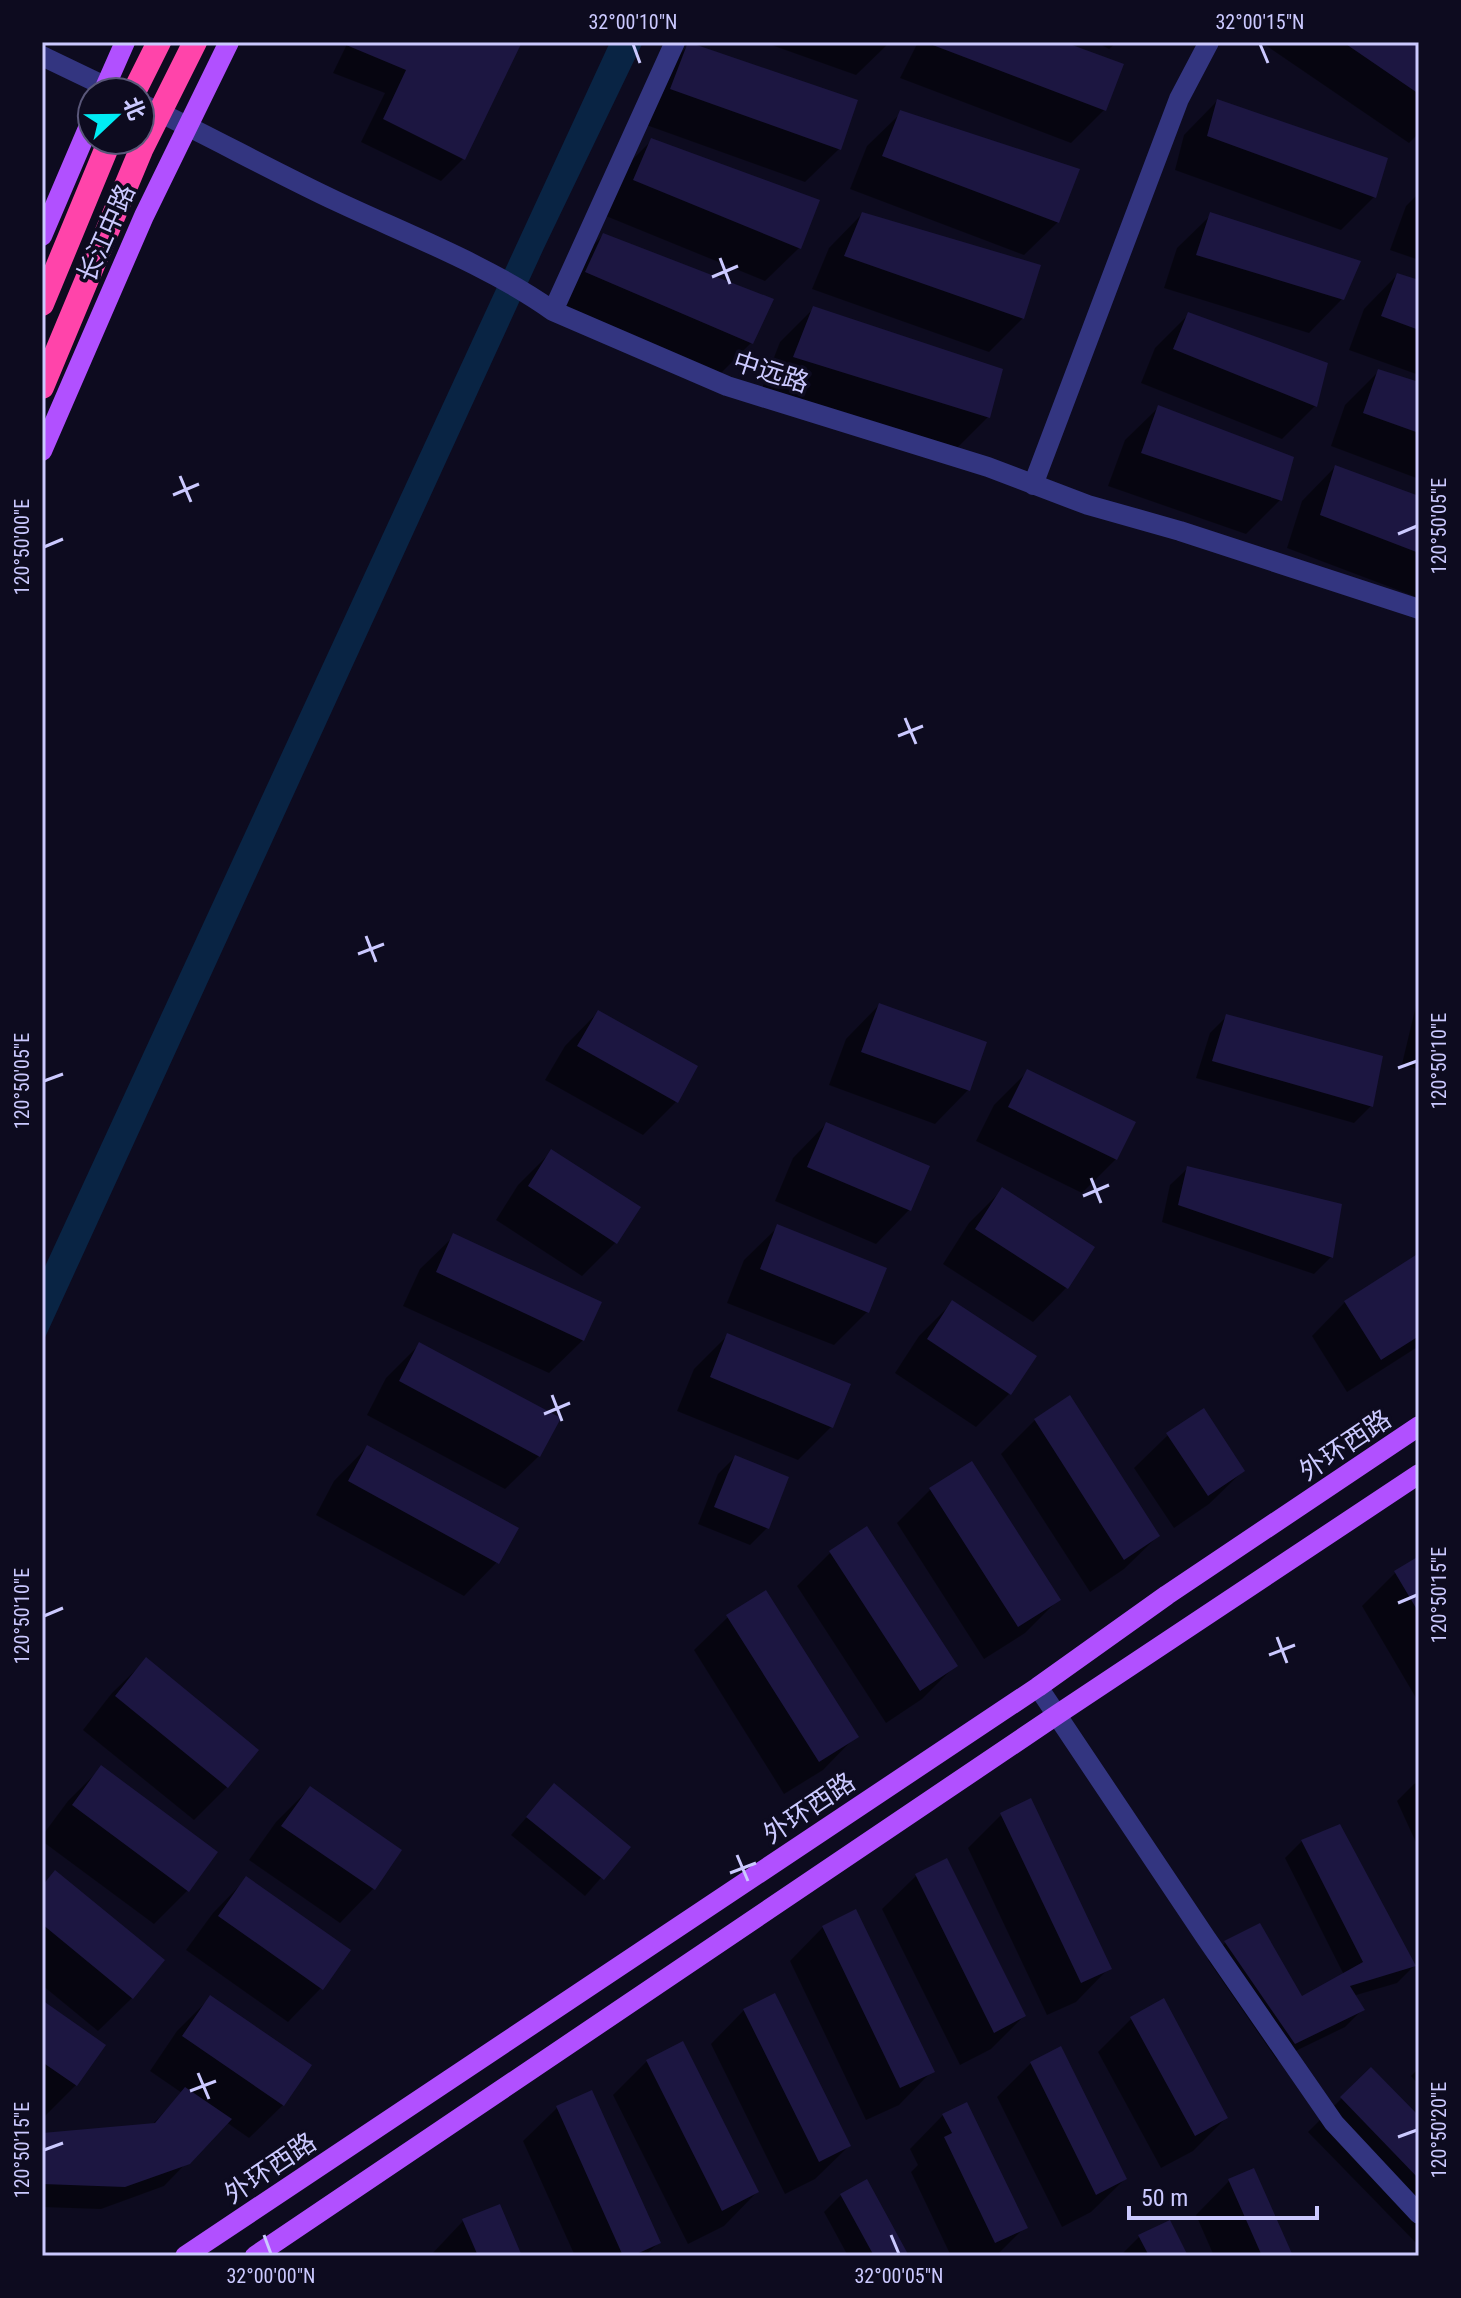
<svg xmlns="http://www.w3.org/2000/svg" width="1461" height="2298" font-family="'Roboto Condensed','Noto Sans SC',sans-serif">
<style>
.water{fill:#092444}
.shadow{fill:#0007}
.building{fill:#1c1641}
.lines{fill:none;stroke-linecap:round;stroke-linejoin:round}
.minor{stroke:#333580;stroke-width:20}
.major{stroke:#b150ff;stroke-width:20}
.highway{stroke:#f4a;stroke-width:24}
.highway-bridge{stroke:#f4a;stroke-width:24}
.ticks{fill:none;stroke:#cbc9ff;stroke-width:3}
.labels{text-anchor:middle;stroke-width:7;stroke-linejoin:round;paint-order:stroke}
.street-label{font-size:26px;fill:#cbc9ff;stroke:#0d0b1f}
.neatline{fill:none;stroke:#cbc9ff;stroke-width:3}
.ticks-label{font-size:20px;text-anchor:middle;fill:#cbc9ff}
</style>
<rect width="100%" height="100%" fill="#0d0b1f"/>
<!-- water -->
<path class="water" d="M 610,42 L 643,42 L 544,248 L 42,1344 L 42,1273 Z"/>
<!-- shadow -->
<path class="shadow" d="M 348,42 L 520,42 L 464,158 L 441,181 L 361,142 L 385,93 L 333,73 Z
M 763,42 L 890,42 L 856,75 Z
M 918,42 L 1058,42 L 1104,110 L 1071,143 L 900,78 Z
M 1096,42 L 1117,42 L 1109,49 Z
M 1261,42 L 1412,42 L 1419,47 L 1419,133 L 1409,143 Z
M 689,45 L 839,149 L 805,182 L 638,122 L 655,78 Z
M 1217,101 L 1374,197 L 1341,230 L 1175,170 L 1184,135 Z
M 901,113 L 1058,222 L 1024,255 L 850,189 L 867,146 Z
M 652,140 L 799,248 L 765,281 L 601,214 L 618,174 Z
M 1419,193 L 1419,260 L 1390,250 L 1406,206 Z
M 862,214 L 1023,318 L 989,352 L 812,289 L 829,248 Z
M 1211,215 L 1342,299 L 1309,333 L 1164,288 L 1177,248 Z
M 603,235 L 771,300 L 751,343 L 717,377 L 553,305 L 570,269 Z
M 1397,275 L 1419,282 L 1419,375 L 1349,350 L 1364,309 Z
M 814,308 L 988,417 L 955,450 L 761,391 L 780,342 Z
M 1189,314 L 1315,406 L 1282,439 L 1141,383 L 1155,348 Z
M 1379,371 L 1419,384 L 1419,479 L 1331,446 L 1345,405 Z
M 1159,407 L 1280,500 L 1246,534 L 1108,486 L 1125,440 Z
M 1335,467 L 1419,498 L 1419,598 L 1287,548 L 1302,501 Z
M 1419,993 L 1419,1070 L 1402,1064 Z
M 879,1005 L 968,1090 L 935,1124 L 829,1085 L 846,1039 Z
M 598,1012 L 676,1102 L 643,1135 L 545,1080 L 565,1046 Z
M 1227,1016 L 1371,1106 L 1354,1123 L 1196,1078 L 1210,1033 Z
M 1027,1072 L 1116,1159 L 1082,1193 L 976,1141 L 994,1105 Z
M 826,1124 L 927,1168 L 909,1210 L 876,1244 L 775,1201 L 793,1158 Z
M 552,1151 L 638,1207 L 615,1243 L 582,1276 L 496,1220 L 518,1185 Z
M 1188,1168 L 1331,1257 L 1314,1274 L 1162,1222 L 1170,1185 Z
M 1002,1190 L 1092,1247 L 1066,1288 L 1033,1322 L 943,1264 L 969,1223 Z
M 778,1227 L 867,1312 L 834,1345 L 727,1303 L 744,1260 Z
M 454,1236 L 583,1340 L 549,1373 L 403,1306 L 420,1269 Z
M 1419,1256 L 1419,1346 L 1347,1392 L 1312,1336 L 1345,1302 Z
M 953,1302 L 1009,1394 L 976,1427 L 895,1373 L 919,1336 Z
M 728,1335 L 832,1426 L 798,1460 L 677,1411 L 694,1369 Z
M 420,1344 L 539,1456 L 505,1489 L 367,1415 L 386,1378 Z
M 1070,1398 L 1158,1536 L 1124,1569 L 1090,1592 L 1001,1454 L 1035,1420 Z
M 1168,1435 L 1243,1471 L 1209,1504 L 1174,1528 L 1134,1468 Z
M 367,1447 L 497,1562 L 464,1596 L 316,1515 L 334,1481 Z
M 735,1457 L 767,1528 L 750,1545 L 698,1524 L 718,1474 Z
M 971,1464 L 1058,1600 L 1025,1633 L 984,1659 L 897,1523 L 930,1490 Z
M 830,1553 L 956,1665 L 922,1699 L 886,1723 L 797,1586 Z
M 1419,1559 L 1419,1703 L 1362,1606 L 1395,1573 Z
M 728,1617 L 856,1736 L 823,1770 L 784,1794 L 694,1650 Z
M 146,1660 L 227,1787 L 194,1820 L 83,1730 L 112,1693 Z
M 101,1768 L 215,1853 L 187,1891 L 154,1924 L 42,1841 L 42,1836 L 68,1801 Z
M 1419,1782 L 1419,1849 L 1397,1801 L 1414,1784 Z
M 554,1786 L 628,1847 L 585,1896 L 511,1835 Z
M 310,1788 L 400,1850 L 373,1889 L 340,1923 L 249,1860 L 276,1822 Z
M 1001,1815 L 1109,1968 L 1076,2002 L 1047,2015 L 968,1848 Z
M 1302,1841 L 1414,1966 L 1397,1983 L 1353,1996 L 1362,2010 L 1345,2027 L 1277,2060 L 1208,1960 L 1225,1943 L 1259,1925 L 1301,1999 L 1344,1975 L 1285,1858 Z
M 946,1860 L 1024,2016 L 991,2049 L 960,2065 L 882,1909 L 916,1876 Z
M 246,1879 L 321,1988 L 288,2022 L 186,1950 L 213,1913 Z
M 42,1886 L 132,1998 L 98,2031 L 42,1985 Z
M 823,1927 L 932,2071 L 899,2105 L 866,2120 L 790,1961 Z
M 210,1998 L 283,2105 L 249,2138 L 226,2122 L 164,2186 L 101,2209 L 42,2207 L 42,2135 L 152,2125 L 182,2093 L 150,2071 L 177,2031 Z
M 42,2003 L 103,2045 L 76,2085 L 42,2119 Z
M 744,2010 L 849,2146 L 815,2179 L 785,2194 L 711,2044 Z
M 1131,2019 L 1226,2118 L 1193,2151 L 1161,2168 L 1098,2052 Z
M 647,2061 L 757,2192 L 724,2226 L 688,2244 L 613,2095 Z
M 1031,2063 L 1125,2179 L 1091,2212 L 1062,2227 L 997,2097 Z
M 1419,2068 L 1419,2085 L 1411,2076 Z
M 1371,2069 L 1419,2119 L 1419,2246 L 1308,2132 Z
M 557,2108 L 658,2243 L 645,2256 L 575,2256 L 523,2141 Z
M 943,2115 L 1025,2227 L 996,2256 L 951,2256 L 911,2172 L 918,2165 L 910,2149 Z
M 1229,2181 L 1291,2256 L 1214,2256 L 1196,2215 Z
M 841,2195 L 906,2256 L 848,2256 L 824,2212 Z
M 463,2221 L 520,2256 L 430,2256 Z
M 1139,2237 L 1186,2256 L 1120,2256 Z"/>
<!-- building -->
<path class="building" d="M 339,42 L 522,42 L 465,160 L 383,119 L 406,70 Z
M 688,42 L 858,100 L 841,150 L 670,89 Z
M 930,42 L 1064,42 L 1124,64 L 1106,111 L 930,44 Z
M 1343,42 L 1419,42 L 1419,94 Z
M 1217,99 L 1388,158 L 1376,198 L 1207,136 Z
M 900,110 L 1080,169 L 1059,223 L 882,156 Z
M 651,138 L 820,200 L 801,249 L 633,180 Z
M 862,212 L 1041,265 L 1024,319 L 844,256 Z
M 1210,212 L 1361,261 L 1344,300 L 1196,255 Z
M 603,233 L 774,299 L 753,344 L 585,272 Z
M 1397,273 L 1419,280 L 1419,330 L 1381,316 Z
M 813,306 L 1003,369 L 990,418 L 793,357 Z
M 1188,312 L 1328,363 L 1317,407 L 1173,349 Z
M 1378,369 L 1419,382 L 1419,433 L 1363,413 Z
M 1158,405 L 1294,457 L 1282,501 L 1141,453 Z
M 1335,465 L 1419,496 L 1419,553 L 1320,515 Z
M 879,1003 L 987,1042 L 970,1091 L 861,1052 Z
M 598,1010 L 698,1066 L 678,1103 L 577,1046 Z
M 1226,1014 L 1383,1056 L 1373,1107 L 1212,1061 Z
M 1027,1069 L 1136,1122 L 1117,1160 L 1008,1107 Z
M 826,1122 L 930,1166 L 911,1211 L 807,1167 Z
M 551,1149 L 641,1207 L 617,1244 L 528,1186 Z
M 1187,1166 L 1342,1204 L 1333,1258 L 1178,1205 Z
M 1002,1187 L 1095,1247 L 1068,1289 L 975,1229 Z
M 777,1224 L 887,1268 L 869,1313 L 760,1269 Z
M 453,1233 L 602,1302 L 584,1341 L 436,1272 Z
M 1419,1253 L 1419,1336 L 1381,1360 L 1344,1301 Z
M 952,1300 L 1037,1356 L 1011,1395 L 927,1339 Z
M 727,1333 L 851,1384 L 833,1428 L 710,1377 Z
M 419,1342 L 561,1418 L 540,1457 L 399,1381 Z
M 1070,1395 L 1160,1536 L 1124,1560 L 1034,1419 Z
M 1204,1408 L 1245,1471 L 1208,1496 L 1166,1433 Z
M 367,1445 L 519,1528 L 499,1564 L 348,1481 Z
M 735,1455 L 789,1477 L 769,1529 L 714,1507 Z
M 972,1461 L 1061,1600 L 1018,1627 L 929,1488 Z
M 867,1526 L 958,1666 L 920,1691 L 829,1551 Z
M 1419,1556 L 1419,1613 L 1394,1571 Z
M 766,1590 L 859,1737 L 819,1762 L 726,1615 Z
M 146,1657 L 259,1750 L 228,1788 L 115,1696 Z
M 101,1765 L 218,1852 L 189,1892 L 72,1805 Z
M 554,1783 L 631,1847 L 604,1880 L 526,1817 Z
M 310,1786 L 402,1850 L 375,1890 L 281,1826 Z
M 1031,1798 L 1112,1969 L 1081,1983 L 1000,1813 Z
M 1340,1824 L 1416,1966 L 1350,1986 L 1365,2010 L 1295,2044 L 1224,1941 L 1260,1923 L 1302,1996 L 1363,1962 L 1301,1840 Z
M 947,1858 L 1026,2016 L 994,2033 L 915,1874 Z
M 55,1870 L 165,1960 L 133,1999 L 42,1924 L 42,1886 Z
M 246,1876 L 351,1950 L 323,1990 L 218,1916 Z
M 856,1909 L 935,2072 L 900,2088 L 822,1926 Z
M 775,1993 L 851,2146 L 819,2162 L 743,2009 Z
M 210,1995 L 312,2065 L 284,2106 L 182,2036 Z
M 1164,1998 L 1228,2118 L 1195,2136 L 1130,2017 Z
M 42,2000 L 106,2045 L 77,2086 L 42,2062 Z
M 683,2041 L 759,2192 L 722,2211 L 646,2060 Z
M 1061,2046 L 1127,2179 L 1096,2195 L 1030,2062 Z
M 1371,2067 L 1419,2116 L 1419,2179 L 1340,2097 Z
M 185,2087 L 232,2119 L 190,2164 L 125,2187 L 42,2184 L 42,2133 L 155,2123 Z
M 592,2090 L 661,2243 L 632,2256 L 623,2256 L 556,2106 Z
M 967,2102 L 1028,2228 L 995,2243 L 944,2137 L 952,2133 L 942,2114 Z
M 1254,2168 L 1293,2256 L 1262,2256 L 1228,2179 Z
M 867,2179 L 909,2256 L 874,2256 L 840,2194 Z
M 500,2204 L 522,2256 L 478,2256 L 462,2219 Z
M 1170,2220 L 1188,2256 L 1149,2256 L 1138,2235 Z"/>
<g class="lines">
<!-- minor -->
<path class="minor" d="M 42,56 L 117,92
M 140,103 C 206,134 270,170 336,201 C 406,234 490,266 553,311 L 727,386 L 988,467 L 1088,505 L 1180,531 L 1419,609
M 553,311 L 675,42
M 1033,485 L 1179,99 L 1209,42
M 1038,1687 L 1206,1938 L 1334,2123 L 1419,2214"/>
<!-- major -->
<path class="major" d="M 103,92 L 125,42
M 42,236 L 92,119
M 42,451 L 144,216 L 229,42
M 185,2256 L 1038,1687 L 1167,1595 L 1419,1426
M 255,2256 L 1058,1714 L 1419,1474"/>
<!-- highway -->
<path class="highway" d="M 134,92 L 159,42
M 42,304 L 110,140"/>
<!-- highway-bridge -->
<path class="highway-bridge" d="M 42,387 L 141,150 L 195,42"/>
</g>
<!-- ticks -->
<path class="ticks" d="M 633,44 L 640,63M 1260,44 L 1268,63M 720,258 L 730,284M 712,277 L 738,266M 180,476 L 191,502M 173,495 L 199,484M 1398,534 L 1417,526M 44,547 L 63,539M 905,718 L 916,744M 898,736 L 923,726M 366,936 L 376,962M 358,954 L 384,944M 1398,1068 L 1417,1061M 44,1081 L 63,1074M 1091,1178 L 1101,1203M 1083,1196 L 1109,1185M 552,1395 L 562,1421M 544,1414 L 570,1403M 1398,1603 L 1417,1595M 44,1616 L 63,1608M 1277,1637 L 1287,1663M 1269,1655 L 1295,1645M 737,1855 L 748,1881M 730,1873 L 756,1863M 198,2073 L 209,2099M 190,2091 L 216,2081M 1398,2137 L 1417,2130M 44,2150 L 63,2143M 264,2235 L 271,2254M 891,2235 L 899,2254"/>
<g class="labels">
<!-- street labels -->
<g class="street-label">
<text transform="translate(106 233) rotate(-66)" y="9">长江中路</text>
<text transform="translate(771 372) rotate(18)" y="9">中远路</text>
<text transform="translate(1345 1445) rotate(-34)" y="9">外环西路</text>
<text transform="translate(809 1808) rotate(-34)" y="9">外环西路</text>
<text transform="translate(270 2168) rotate(-34)" y="9">外环西路</text>
</g>
</g>
<!-- border -->
<rect width="1461" height="2298" fill="none" stroke="#0d0b1f" stroke-width="88"/>
<!-- north arrow -->
<g transform="translate(116 116) rotate(68)"><circle r="38" fill="#0d0b1f" stroke="#595779" stroke-width="2"/>
<path d="M0-6L14 30L0 20L-14 30Z" fill="#00ecf4"/>
<text y="-12" font-size="22" font-weight="bold" text-anchor="middle" fill="#cbc9ff">北</text>
</g>
<!-- scale -->
<path d="M1129 2206v12h188v-12" fill="none" stroke="#cbc9ff" stroke-width="4"/>
<text x="1141" y="2206" font-size="24" fill="#cbc9ff" stroke="#0d0b1f" stroke-width="6" paint-order="stroke">50 m</text>
<rect x="44" y="44" width="1373" height="2210" class="neatline"/>
<g class="ticks-label">
<text x="633" y="29">32°00'10"N</text>
<text x="1260" y="29">32°00'15"N</text>
<text transform="translate(1439 526) rotate(-90)" y="7">120°50'05"E</text>
<text transform="translate(22 547) rotate(-90)" y="7">120°50'00"E</text>
<text transform="translate(1439 1061) rotate(-90)" y="7">120°50'10"E</text>
<text transform="translate(22 1081) rotate(-90)" y="7">120°50'05"E</text>
<text transform="translate(1439 1595) rotate(-90)" y="7">120°50'15"E</text>
<text transform="translate(22 1616) rotate(-90)" y="7">120°50'10"E</text>
<text transform="translate(1439 2130) rotate(-90)" y="7">120°50'20"E</text>
<text transform="translate(22 2150) rotate(-90)" y="7">120°50'15"E</text>
<text x="271" y="2283">32°00'00"N</text>
<text x="899" y="2283">32°00'05"N</text>
</g>
</svg>
